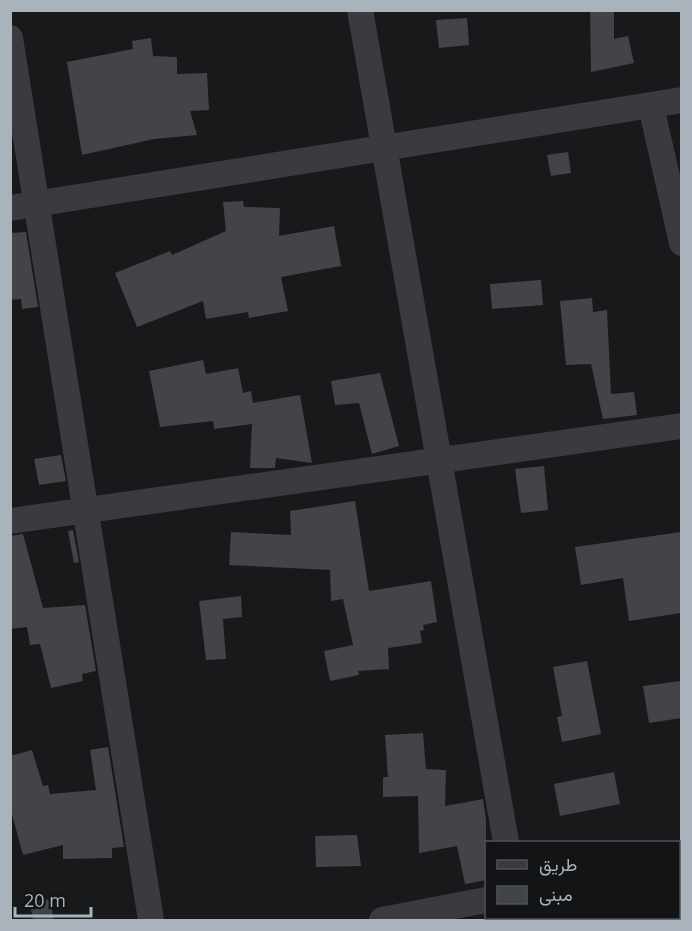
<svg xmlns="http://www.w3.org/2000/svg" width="692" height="931" font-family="'Open Sans',Vazirmatn,sans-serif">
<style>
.building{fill:#424448}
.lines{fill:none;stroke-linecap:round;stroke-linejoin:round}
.street{stroke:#393b40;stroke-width:26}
</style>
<rect width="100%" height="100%" fill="#18191b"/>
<!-- building -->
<path class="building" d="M 590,10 L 614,10 L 614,39 L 628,36 L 634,63 L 591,72 Z
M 467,18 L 469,45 L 439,48 L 436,20 Z
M 151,38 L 153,56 L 177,57 L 177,74 L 207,73 L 209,110 L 190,111 L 197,135 L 154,139 L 82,155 L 67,62 L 133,49 L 132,41 Z
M 568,152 L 571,173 L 551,176 L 547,155 Z
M 243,201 L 244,207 L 280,208 L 279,236 L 334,226 L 341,266 L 281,277 L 288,311 L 249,318 L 248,312 L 206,319 L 203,301 L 137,327 L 115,273 L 170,251 L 172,255 L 226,231 L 223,202 Z
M 26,232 L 38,307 L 22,309 L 21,299 L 10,300 L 10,233 Z
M 541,280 L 543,305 L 492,309 L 490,284 Z
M 592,298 L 593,312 L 607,310 L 611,394 L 634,392 L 637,415 L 603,419 L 591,364 L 566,365 L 560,301 Z
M 203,360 L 206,374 L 238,368 L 243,393 L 251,391 L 253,403 L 300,395 L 312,463 L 276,458 L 275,468 L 250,468 L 252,424 L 214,429 L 213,421 L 160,427 L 149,371 Z
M 380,373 L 399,446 L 372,454 L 359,403 L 335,405 L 331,381 Z
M 61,455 L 66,481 L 39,485 L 34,459 Z
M 544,466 L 548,510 L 521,513 L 515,469 Z
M 355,501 L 369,591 L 431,581 L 437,622 L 423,625 L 424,630 L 420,631 L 422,643 L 388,648 L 389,669 L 358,671 L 359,675 L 330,681 L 324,651 L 353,645 L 343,599 L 331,601 L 330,570 L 229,565 L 231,532 L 291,535 L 290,511 Z
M 73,530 L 79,562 L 74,563 L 68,531 Z
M 681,532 L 681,613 L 629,621 L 623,578 L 581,585 L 575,547 Z
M 23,534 L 43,608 L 85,605 L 96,671 L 82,674 L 83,681 L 51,688 L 40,644 L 30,645 L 27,627 L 10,629 L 10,536 Z
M 241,596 L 242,617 L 223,619 L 226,659 L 206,660 L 199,601 Z
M 587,661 L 601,734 L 562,742 L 557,717 L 562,716 L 553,667 Z
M 681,681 L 681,718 L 649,723 L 643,686 Z
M 423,733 L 426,769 L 446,770 L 445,806 L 483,799 L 486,820 L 486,880 L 465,884 L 457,846 L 419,853 L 418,796 L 383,797 L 383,777 L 388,777 L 385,735 Z
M 108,747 L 124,847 L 112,848 L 112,858 L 63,859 L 63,845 L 23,855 L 10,807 L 10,756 L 32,750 L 43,786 L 48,785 L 50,794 L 96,790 L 90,750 Z
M 614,772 L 620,804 L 560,816 L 554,784 Z
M 357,835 L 361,866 L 316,867 L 315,836 Z
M 50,899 L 54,921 L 33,921 L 30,903 Z"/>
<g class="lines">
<!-- street -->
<path class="street" d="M 360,10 L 506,842
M 10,38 L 151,920
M 651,106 L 682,243
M 10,208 L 682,100
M 10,521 L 682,426
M 678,863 L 682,863
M 519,918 L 520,920
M 382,920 L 486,900"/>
</g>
<!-- border -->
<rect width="692" height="931" fill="none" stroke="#aab2bb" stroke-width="24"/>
<!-- legend -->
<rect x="485" y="841" width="195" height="78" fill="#131416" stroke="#4f5358" stroke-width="1.5"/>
<rect x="497" y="860" width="30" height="9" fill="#393b40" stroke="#4f5358" stroke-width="1.5"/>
<text x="539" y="871" font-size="18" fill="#aab2bb">طريق</text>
<rect x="497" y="886" width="30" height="18" fill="#424448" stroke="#4f5358" stroke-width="1.5"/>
<text x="539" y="901" font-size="18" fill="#aab2bb">مبنى</text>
<!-- scale -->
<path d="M15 907v9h76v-9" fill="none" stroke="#aab2bb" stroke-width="3"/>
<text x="24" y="907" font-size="18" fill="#aab2bb" stroke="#131416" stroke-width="4.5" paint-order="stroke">20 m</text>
</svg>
